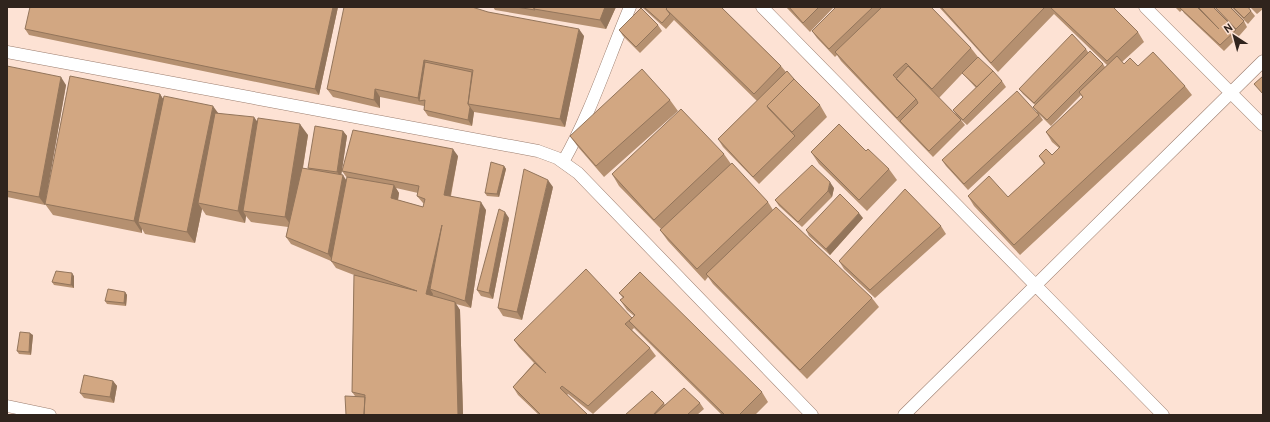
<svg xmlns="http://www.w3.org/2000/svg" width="1270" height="422" font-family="Overpass,sans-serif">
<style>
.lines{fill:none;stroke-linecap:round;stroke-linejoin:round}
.service-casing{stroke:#9b7d6e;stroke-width:13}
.service{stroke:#fff;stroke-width:12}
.wall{fill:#b59070;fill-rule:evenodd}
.shaded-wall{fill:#93755b}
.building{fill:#d2a782;stroke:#93755b}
</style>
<rect width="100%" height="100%" fill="#fde2d4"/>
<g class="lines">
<defs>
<path id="service" d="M 762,7 L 1163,415
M 1145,7 L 1263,125
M 7,52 L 538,151 L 557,158 L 578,173 L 812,415
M 563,162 C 591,113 608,59 630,7
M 7,406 L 50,415
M 904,415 L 1263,61"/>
</defs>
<use href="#service" class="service-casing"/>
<use href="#service" class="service"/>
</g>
<path class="wall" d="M 338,7 L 319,95 L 29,35 L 25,29 Z
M 493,7 L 616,7 L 606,29 L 495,10 Z
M 642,7 L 721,7 L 781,66 L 786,72 L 794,79 L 820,105 L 827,117 L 759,184 L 723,147 L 718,139 L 757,101 L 674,20 L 666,29 L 644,9 Z
M 786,7 L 834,7 L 810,32 Z
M 836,7 L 931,7 L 971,48 L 978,57 L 939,98 L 961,120 L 965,125 L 933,157 L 904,127 L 841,61 L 837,55 L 835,57 L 817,38 L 812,31 Z
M 939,7 L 1113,7 L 1138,32 L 1144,42 L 1122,62 L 1124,64 L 1138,66 L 1185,86 L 1192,95 L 1020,255 L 974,206 L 968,196 L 1008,197 L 1044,164 L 1039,156 L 1052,155 L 1059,148 L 1052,142 L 1046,132 L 1083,98 L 1081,95 L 1051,126 L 1039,114 L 1043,120 L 968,190 L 946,166 L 942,160 L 1037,112 L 1033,107 L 1035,105 L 1023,94 L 1019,89 L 1086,49 L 1088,52 L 1103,64 L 1105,67 L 1107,65 L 1054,14 L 998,72 Z
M 1175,7 L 1213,7 L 1229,22 L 1214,7 L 1230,7 L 1244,21 L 1247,27 L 1240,35 L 1237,31 L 1240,35 L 1224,51 L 1184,13 L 1182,10 L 1180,12 Z
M 1231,7 L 1248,7 L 1255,16 L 1248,24 Z
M 1250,7 L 1263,7 L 1263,9 L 1257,14 Z
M 488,12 L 584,36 L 565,127 L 474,112 L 472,126 L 428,116 L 424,110 L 424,106 L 380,97 L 380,108 L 333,97 L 327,89 Z
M 658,25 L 662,31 L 640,53 L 623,36 L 619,30 Z
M 7,66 L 66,85 L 46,197 L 160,94 L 163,99 L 218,113 L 257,121 L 308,135 L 303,168 L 309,169 L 308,168 L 343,131 L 347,136 L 341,175 L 347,181 L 347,178 L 342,171 L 458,156 L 451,196 L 486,210 L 471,308 L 456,304 L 460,310 L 463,415 L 346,415 L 355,396 L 352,392 L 354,275 L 336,268 L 331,261 L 291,244 L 286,237 L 288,227 L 251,222 L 246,216 L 245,223 L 206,215 L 202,209 L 195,243 L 145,234 L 142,229 L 142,233 L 53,215 L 45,204 L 45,205 L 7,197 ZM 396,188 L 418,193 L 417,196 L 423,203 L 424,204 L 423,207 L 398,200 L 399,193 Z
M 962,73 L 1002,81 L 1006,87 L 967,125 L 957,116 L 953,110 L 976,88 L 965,76 Z
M 670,100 L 678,111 L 604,177 L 578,147 L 570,136 Z
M 866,151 L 889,169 L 897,180 L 867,211 L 819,164 L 811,152 Z
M 724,154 L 731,164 L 768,202 L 773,210 L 872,298 L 879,307 L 807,379 L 713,284 L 708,277 L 705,281 L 668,241 L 660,230 L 661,229 L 619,186 L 612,174 Z
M 504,166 L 506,169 L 499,197 L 487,196 L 485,193 Z
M 553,187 L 522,320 L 503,316 L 498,308 Z
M 834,188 L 832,197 L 802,227 L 779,206 L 775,200 Z
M 509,218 L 493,299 L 481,296 L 477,290 Z
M 863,218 L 830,255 L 809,236 L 806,230 Z
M 941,226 L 946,234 L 875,298 L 844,269 L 839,261 Z
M 74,276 L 74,288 L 54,285 L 52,282 Z
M 125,292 L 127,295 L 126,306 L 107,304 L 105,301 Z
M 619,293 L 762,392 L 768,402 L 755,415 L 722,415 L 634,328 L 632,330 L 650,348 L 656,356 L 593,414 L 568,394 L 567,395 L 588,415 L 539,415 L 518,395 L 513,387 L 534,363 L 519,347 L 514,340 L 632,318 L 634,316 L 627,310 L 620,300 L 623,298 Z
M 33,335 L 31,355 L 19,354 L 17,351 Z
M 113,381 L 117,386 L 114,403 L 84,398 L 80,393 Z
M 664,403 L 665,405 L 700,403 L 704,409 L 697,415 L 625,415 Z"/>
<path class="shaded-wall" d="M 333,7 L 338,7 L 319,95 L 315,89 Z
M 605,7 L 616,7 L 606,29 L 600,20 Z
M 579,29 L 584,36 L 565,127 L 560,119 Z
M 424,60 L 429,68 L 419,101 L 418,98 Z
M 61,77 L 66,85 L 45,205 L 39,197 Z
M 375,89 L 380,97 L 380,108 L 374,100 Z
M 160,94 L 167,105 L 138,222 L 142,229 L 142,233 L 134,221 Z
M 213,106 L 221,117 L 198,203 L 202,209 L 195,243 L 187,232 Z
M 470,107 L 474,112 L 472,126 L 468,120 Z
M 254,117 L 262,128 L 243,211 L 246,216 L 245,223 L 238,211 Z
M 300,124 L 308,135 L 293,228 L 285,217 Z
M 343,131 L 347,136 L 341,177 L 337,172 Z
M 453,149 L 458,156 L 449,203 L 444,195 Z
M 504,166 L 506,169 L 499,197 L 497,194 Z
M 343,175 L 348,183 L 334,262 L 328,254 Z
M 548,180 L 553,187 L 522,320 L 517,312 Z
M 830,182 L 834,188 L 832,197 L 828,191 Z
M 394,185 L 399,193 L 397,206 L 391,198 Z
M 481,202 L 486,210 L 471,308 L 465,301 Z
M 505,212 L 509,218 L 493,299 L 489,293 Z
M 859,213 L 863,218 L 830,255 L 826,249 Z
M 442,225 L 430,289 L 433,294 L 431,302 L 426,294 Z
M 72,273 L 74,276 L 74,288 L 71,285 Z
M 125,292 L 127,295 L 126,306 L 124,303 Z
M 455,302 L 460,310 L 463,415 L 458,415 Z
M 30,333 L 33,335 L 31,355 L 29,352 Z
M 113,381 L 117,386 L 114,403 L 110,397 Z"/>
<path class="building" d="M 30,7 L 333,7 L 315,89 L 25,29 Z
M 344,7 L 472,7 L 488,12 L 579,29 L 560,119 L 468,104 L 473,70 L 424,60 L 418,98 L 375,89 L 374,100 L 327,89 Z
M 516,7 L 534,7 L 534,9 L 535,10 Z
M 534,7 L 605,7 L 600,20 L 534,9 Z
M 644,7 L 668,7 L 666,9 L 670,14 L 662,23 Z
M 668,7 L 721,7 L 781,66 L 754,94 L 666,9 Z
M 789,7 L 819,7 L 803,23 Z
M 836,7 L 873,7 L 829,49 L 812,31 Z
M 882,7 L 931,7 L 971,48 L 932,89 L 906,63 L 893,75 L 916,99 L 897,118 L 835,52 Z
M 941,7 L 1045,7 L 991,63 Z
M 1050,7 L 1113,7 L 1138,32 L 1107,61 Z
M 1181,7 L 1197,7 L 1219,29 L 1198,7 L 1213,7 L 1236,30 L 1220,45 L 1180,8 Z
M 1215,7 L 1230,7 L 1244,21 L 1236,29 Z
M 1233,7 L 1248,7 L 1251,11 L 1244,18 Z
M 641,8 L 658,25 L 636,47 L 619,30 Z
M 1072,34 L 1086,49 L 1034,103 L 1019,89 Z
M 1090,51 L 1103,64 L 1047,120 L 1033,107 Z
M 1153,52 L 1185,86 L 1014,245 L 968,196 L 989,176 L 1008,197 L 1045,163 L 1039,156 L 1046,149 L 1052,155 L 1060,147 L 1046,132 L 1083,97 L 1079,92 L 1117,56 L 1124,64 L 1130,58 L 1138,66 Z
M 978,57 L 993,71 L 977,87 L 962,73 Z
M 425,62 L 472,72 L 468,104 L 470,107 L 468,120 L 424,110 L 425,100 L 419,101 Z
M 7,66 L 61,77 L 39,197 L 7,191 Z
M 908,66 L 961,120 L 929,151 L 900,121 L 918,103 L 916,99 L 896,79 Z
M 642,69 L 670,100 L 596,166 L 570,136 Z
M 787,71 L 794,79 L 767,106 L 769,109 L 795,136 L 753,177 L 718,139 Z
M 993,71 L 1002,81 L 963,120 L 953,110 Z
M 70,76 L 160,94 L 134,221 L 45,204 Z
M 1263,76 L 1263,94 L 1254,84 Z
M 794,79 L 820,105 L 792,132 L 767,106 Z
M 1017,91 L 1039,115 L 964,184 L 942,160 Z
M 164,96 L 213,106 L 187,232 L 138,222 Z
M 681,109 L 724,154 L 654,220 L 612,174 Z
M 215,113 L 254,117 L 238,211 L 198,203 Z
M 258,118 L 300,124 L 285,217 L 243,211 Z
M 839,124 L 866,151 L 868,149 L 889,169 L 859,200 L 811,152 Z
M 315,126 L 343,131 L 337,172 L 308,168 Z
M 353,130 L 453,149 L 444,195 L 481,202 L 465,301 L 430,289 L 442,225 L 426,294 L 455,302 L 458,415 L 364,415 L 365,395 L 352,392 L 354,275 L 417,291 L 331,261 L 347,177 L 394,185 L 391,198 L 423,207 L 425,199 L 417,196 L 419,186 L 342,171 Z
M 491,162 L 504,166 L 497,194 L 485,193 Z
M 732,163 L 768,202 L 697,269 L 660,230 Z
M 812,165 L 830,182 L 828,191 L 798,222 L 775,200 Z
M 302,168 L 343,175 L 328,254 L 286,237 Z
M 524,169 L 548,180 L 517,312 L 498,308 Z
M 905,189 L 941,226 L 870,290 L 839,261 Z
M 840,194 L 859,213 L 826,249 L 806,230 Z
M 776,207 L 872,298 L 800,370 L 706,274 Z
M 499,209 L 505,212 L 489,293 L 477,290 Z
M 586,269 L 632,318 L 625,324 L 650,348 L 588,406 L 562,386 L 560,388 L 587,414 L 587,415 L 541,415 L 513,387 L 535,363 L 546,373 L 514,340 Z
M 56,271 L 72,273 L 71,285 L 52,282 Z
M 640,272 L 762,392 L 739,415 L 725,415 L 629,321 L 635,315 L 620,300 L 624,297 L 619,293 Z
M 108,289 L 125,292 L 124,303 L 105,301 Z
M 20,332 L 30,333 L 29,352 L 17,351 Z
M 84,375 L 113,381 L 110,397 L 80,393 Z
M 684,388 L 700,403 L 687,415 L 654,415 Z
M 652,391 L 664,403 L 653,415 L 625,415 Z
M 345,396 L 365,397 L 364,415 L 346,415 Z"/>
<rect width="1270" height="422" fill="none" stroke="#30241d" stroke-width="16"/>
<g transform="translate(1234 36) rotate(324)" stroke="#fde2d4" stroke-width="3" paint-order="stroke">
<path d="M0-3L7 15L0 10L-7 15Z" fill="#30241d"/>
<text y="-6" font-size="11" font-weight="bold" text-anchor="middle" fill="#30241d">N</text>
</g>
</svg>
